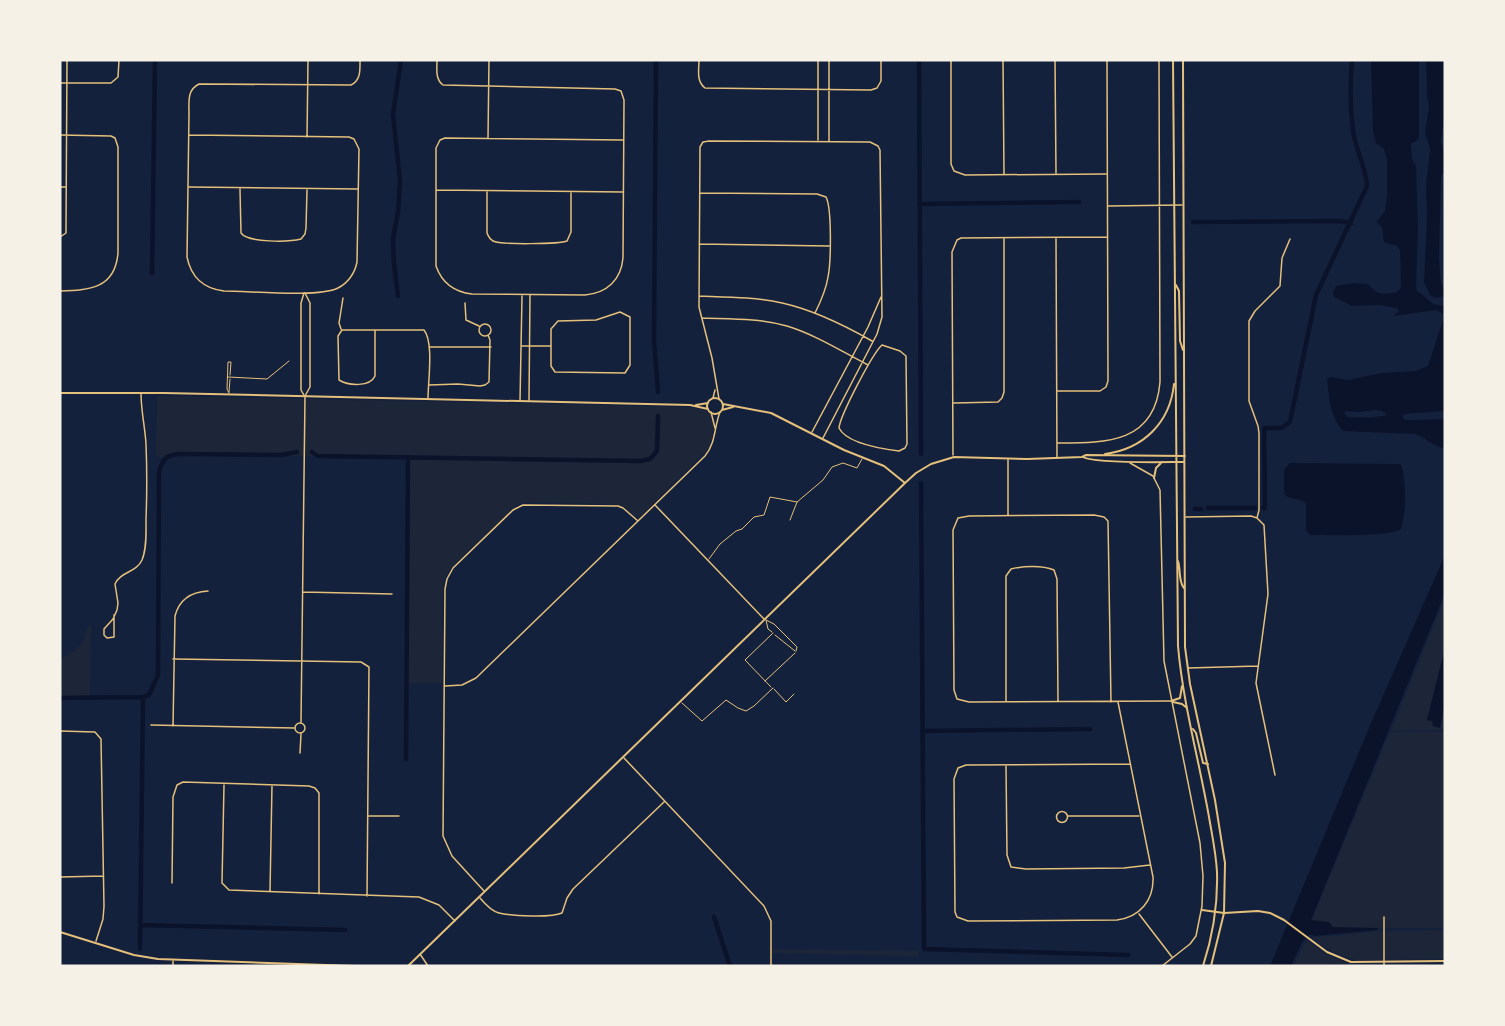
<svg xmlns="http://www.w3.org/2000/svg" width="1505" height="1026" font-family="'Source Sans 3',sans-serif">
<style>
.green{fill:#1d2539}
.water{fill:#0b132b;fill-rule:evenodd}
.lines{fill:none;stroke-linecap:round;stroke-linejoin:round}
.canal{stroke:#0b132b;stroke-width:4.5}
.service{stroke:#e5c07b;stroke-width:1}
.minor{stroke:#e5c07b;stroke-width:1.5}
.tertiary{stroke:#e5c07b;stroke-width:2}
.secondary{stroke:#e5c07b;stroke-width:2}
</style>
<rect width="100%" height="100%" fill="#14213d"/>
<path class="green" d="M 157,396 L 688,407 L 701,409 L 713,415 C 713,428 714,439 707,451 L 638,519 L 624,507 L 612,504 L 528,502 L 517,505 L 452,567 L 445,578 L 443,589 L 442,683 L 407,683 L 410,458 L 305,456 L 156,457 Z
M 1445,598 L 1445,648 L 1427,720 L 1432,721 L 1440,727 L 1445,702 L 1445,730 L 1391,731 Z
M 91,623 L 90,699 L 60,699 L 60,659 C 69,655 78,650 83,641 C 87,634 85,629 91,623 Z
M 1390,732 L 1445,732 L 1445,928 L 1308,929 Z
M 1445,930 L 1445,959 L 1356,960 L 1334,953 L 1310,937 L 1338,936 L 1378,931 Z
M 1307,940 L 1326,954 L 1349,964 L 1294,965 Z
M 771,949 L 918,951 L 918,956 L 771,953 Z"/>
<path class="water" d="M 1371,60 L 1419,60 L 1419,139 L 1411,144 L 1412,159 L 1416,166 L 1418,230 L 1416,287 L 1417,291 C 1428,296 1430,308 1445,305 L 1445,411 L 1404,414 L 1403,417 L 1404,420 L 1406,420 L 1445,419 L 1445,448 C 1434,448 1426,437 1415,434 L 1343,431 C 1330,418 1329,396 1327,379 L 1331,377 L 1348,380 L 1382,373 L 1416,371 L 1428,366 L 1444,317 L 1442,313 L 1436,310 L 1393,316 L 1399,311 L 1397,308 L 1380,305 L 1352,306 L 1334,297 L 1333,292 L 1336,286 L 1354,283 L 1368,284 C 1376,295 1385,295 1397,292 L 1401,288 L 1400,251 L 1397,246 L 1384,242 L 1382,227 L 1376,222 L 1385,211 L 1387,196 L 1387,159 L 1384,149 L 1376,143 L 1373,131 ZM 1374,410 L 1382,411 L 1387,415 C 1374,418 1361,418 1347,417 L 1344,413 L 1346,411 L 1360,412 Z
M 1426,60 L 1445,60 L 1445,107 L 1441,142 L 1445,157 L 1445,172 L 1442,174 L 1441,178 L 1439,259 L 1441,284 L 1445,290 L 1445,296 L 1435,298 L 1430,295 L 1424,282 L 1427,215 L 1426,185 L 1430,149 L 1425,132 L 1429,106 L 1427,96 Z
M 1290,463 L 1400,464 L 1402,466 C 1406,485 1407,510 1401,529 C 1391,537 1327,535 1310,535 L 1306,530 L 1306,503 C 1300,498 1290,500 1284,494 L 1284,469 Z
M 1445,555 L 1445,593 L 1311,920 L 1329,922 L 1333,927 L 1378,928 L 1377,930 L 1314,936 L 1309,934 L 1302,943 L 1291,966 L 1270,966 L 1368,730 Z
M 1445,648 L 1445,702 L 1440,728 L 1433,726 L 1432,721 L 1427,720 Z"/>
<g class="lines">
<path class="canal" d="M 656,60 L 654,340 L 658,392
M 919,60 L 921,454
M 919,204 L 1079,202
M 1193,222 L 1340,221 L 1351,223
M 152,273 L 155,60
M 398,296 L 394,264 L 393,239 L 398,212 L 400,181 L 393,114 L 401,60
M 312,452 L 318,456 L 641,461 L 650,459 L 657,451 L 658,416
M 921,483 L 924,949 L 1128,955
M 1208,508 L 1255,508
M 1263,508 L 1265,508 L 1264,428 L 1281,428 L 1290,422 L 1316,295 L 1367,186 C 1366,167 1356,151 1353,131 C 1350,108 1350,83 1352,60
M 1195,509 L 1201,509
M 60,698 L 143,697 L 149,695 L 158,675 L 159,471 C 163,460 165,456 177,454 L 281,455 L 297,452
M 922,731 L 1090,729
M 406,759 L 408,457
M 714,917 L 730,966
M 141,925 L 345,930
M 140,949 L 143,697"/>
<path class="service" d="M 228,377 L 267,379 L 289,361
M 229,392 L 230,379
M 229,393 L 227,389 L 228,362 L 231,362 L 230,375
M 790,520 L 797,502 L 823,480 L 832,467 L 843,463 L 857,468 L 862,459
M 709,559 L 720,544 L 736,531 L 742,529 L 754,517 L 764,515 L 770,497 L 797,502
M 766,620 L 774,624 L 797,647 L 796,651
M 766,620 L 768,629 L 772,632
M 775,635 L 795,651
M 765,681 L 795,653
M 771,687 L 745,660 L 773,633
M 774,689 L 786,702 L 794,694
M 682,703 L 702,721 L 726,700 L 738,708 L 746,711 L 754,706 L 773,688"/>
<path class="minor" d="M 437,60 C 437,69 435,79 443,85 L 615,89 L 621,91 L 624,100 L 623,258 C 621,280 607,293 585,295 L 472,294 C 454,292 442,283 436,266 L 436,148 L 440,140 L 445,138 L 623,140
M 699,60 C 699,70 696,81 705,88 L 871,90 L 877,88 L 881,81 L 881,60
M 829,60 L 829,141
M 951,60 L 951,164 L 954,171 L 965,175 L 1106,174
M 1003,60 L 1004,174
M 1055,60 L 1056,173
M 60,83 L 111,83 L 118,77 L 119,60
M 60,135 L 111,136 L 115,138 L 118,147 L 118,253 C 115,289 89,290 60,291
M 189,135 L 349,137 L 354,139 L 359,149 L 357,262 C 355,273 348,283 338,288 C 317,298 251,291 224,291 C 204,289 191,277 187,257 L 189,114 C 189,101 187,90 199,84 L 351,85 C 361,80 360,70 360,60
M 307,137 L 308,60
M 488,138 L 489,60
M 818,140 L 818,60
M 60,187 L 66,187
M 189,187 L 358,189
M 240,189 L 241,233 C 248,243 289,242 301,239 L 305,234 L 306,228 L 307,190
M 436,190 L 623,192
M 487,192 L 487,233 C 489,237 489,239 493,241 C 500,245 560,244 567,241 L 571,232 L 571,193
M 700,193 L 817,194 L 826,197 C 832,208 831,263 828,277 C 826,290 821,301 815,313
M 1108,206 L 1182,205
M 60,237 L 66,233 L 66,228 L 67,60
M 1056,238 L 1057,458
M 699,244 L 829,246
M 305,293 L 310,303 L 310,387 L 305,396
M 699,296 C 727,297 755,297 782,303 C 814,310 844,325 872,341
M 465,303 L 466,320 L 479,326
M 702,318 C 731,319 759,318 787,326 C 816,335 841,351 868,365
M479 330a6 6 0 1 1 12 0a6 6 0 1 1-12 0Z
M 341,329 L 339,323 L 343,298
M 375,331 L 375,376 C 370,387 349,386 339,380 L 338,336 L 342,330 L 424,330 C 434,342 428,382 428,398
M 882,345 L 900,351 L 906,356 L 907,444 L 905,448 L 899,451 C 883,449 847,444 839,428 C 840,416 872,354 882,345 Z
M 521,346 L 551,346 L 551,329 L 558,321 L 596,320 L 620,312 L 630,317 L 630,365 L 625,373 L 555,372 L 551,366 L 551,346
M 430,347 L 491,347
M 429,385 L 458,384 L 480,386 L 485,385 L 489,382 L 490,340 L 488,335
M 1057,391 L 1100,391 L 1106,387 L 1108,381 L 1107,60
M 713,398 L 715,390
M 719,399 L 712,358 L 699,307 L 700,147 L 703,142 L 709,141 L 870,142 L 878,146 L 880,150 L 882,317 L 877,334 L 823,438
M 529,400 L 530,295
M 520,401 L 522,296
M 954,403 L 998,402 L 1002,398 L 1004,392 L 1004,238
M 711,412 L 715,428
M 812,432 L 868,327 L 881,297
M 1057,443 C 1105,443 1155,444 1160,382 L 1159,60
M 953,455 L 952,252 L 957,240 L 961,238 L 1107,237
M 1130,463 L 1153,476 L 1160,490 L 1164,661 L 1200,843 L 1203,876 L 1202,906 L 1196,936 L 1190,944 L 1162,966
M 655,505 L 764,619
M 1008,515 L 1008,459
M 1186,517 L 1251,516 L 1257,518 L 1264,525 L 1268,594 L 1256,683 L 1275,775
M 1257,518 L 1259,510 L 1259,433 L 1258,426 L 1249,401 L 1249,321 L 1255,311 L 1280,286 L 1282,258 L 1290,239
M 303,592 L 392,594
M 114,615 L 114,637 L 107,638 L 104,635 L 104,629 L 113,619 L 117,610 L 118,603 L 115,584 C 121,571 136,573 142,560 C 147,548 146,532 146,519 C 147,494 147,469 146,444 C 145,427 141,411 141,393
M 173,659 L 361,662 L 369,667 L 367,896
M 1188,668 L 1258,666
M 445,686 L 462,685 L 476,678 L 705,456 C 716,443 714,427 720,412
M 1006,701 L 1006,576 L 1011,569 C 1023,566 1042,565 1054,570 L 1057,579 L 1058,701
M 1111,702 L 1108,521 L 1104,517 L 1094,515 L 969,516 L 958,518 L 953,530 L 954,690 L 957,699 L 969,702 L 1170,701
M 1118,702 L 1153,877 C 1154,900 1140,917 1117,920 L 968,921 L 957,917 L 955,912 L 954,779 L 958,768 L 966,765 L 1130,764
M 301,722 L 305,397 L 301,390 L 301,303 L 304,293
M295 728a5 5 0 1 1 10 0a5 5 0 1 1-10 0Z
M 151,725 L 295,728
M 173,726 L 175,616 C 179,600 191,592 208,591
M 60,731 L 95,732 L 101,739 L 104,906 L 103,919 L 96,941
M 300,753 L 301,734
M 624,758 L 764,906 L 771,921 L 771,966
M 1006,766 L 1007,855 L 1011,867 L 1026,869 L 1124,868 L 1150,865
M 224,785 L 222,883 L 229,890 L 419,897 L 439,905 L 455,921
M1056.5 817a5.5 5.5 0 1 1 11 0a5.5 5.5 0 1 1-11 0Z
M 369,816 L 399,816
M 1068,816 L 1139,816
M 60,877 L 103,876
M 172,883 L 173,797 L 177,785 L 183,782 L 309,786 L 315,788 L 319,793 L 319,894
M 270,891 L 272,785
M 484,891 L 452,856 L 443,836 L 445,589 L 447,579 L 453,568 L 513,510 L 523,505 L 618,506 L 623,508 L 638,521
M 480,898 C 485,904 491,911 499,913 C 511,916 551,918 562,913 L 567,898 L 573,889 L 664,802
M 1139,914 L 1172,957
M 1384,917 L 1384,966
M 420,954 L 428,966
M 173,966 L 173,961"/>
<path class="tertiary" d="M 60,393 L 164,393 L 690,405 L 708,409
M707 406a8 8 0 1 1 16 0a8 8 0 1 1-16 0Z
M 723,404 L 771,413 L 844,450 L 884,466 L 905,483
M 696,405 L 708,403
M 722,410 L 733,407
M 1202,910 L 1224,913 L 1258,911 L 1270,913 L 1284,920 L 1327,952 L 1351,962 L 1445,961
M 60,932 L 134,955 L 158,959 L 355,966"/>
<path class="secondary" d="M 1173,60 L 1178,646 C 1183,704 1199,760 1209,817 C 1212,835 1216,853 1217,872 C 1218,904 1213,935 1203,966
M 1183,60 L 1185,647 L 1190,684 L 1215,800 L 1225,863 L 1224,913 L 1211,966
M 1176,285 L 1179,291 L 1180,341 L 1183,350
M 1105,454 C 1143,449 1170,423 1174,384
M 1083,457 C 1095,464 1166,462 1184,462
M 1154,478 L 1156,468 L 1162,462
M 1178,561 C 1181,570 1178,581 1184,588
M 1171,701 L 1180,698 L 1182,686
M 1173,702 L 1182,704 L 1187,708
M 1193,729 L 1196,733 L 1203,763 L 1208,764
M 408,966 L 905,483 L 916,473 L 931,464 L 954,457 L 1027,459 L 1082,457 L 1086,455 L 1185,456"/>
</g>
<rect width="1505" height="1026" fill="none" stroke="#f6f1e7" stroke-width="123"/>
</svg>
